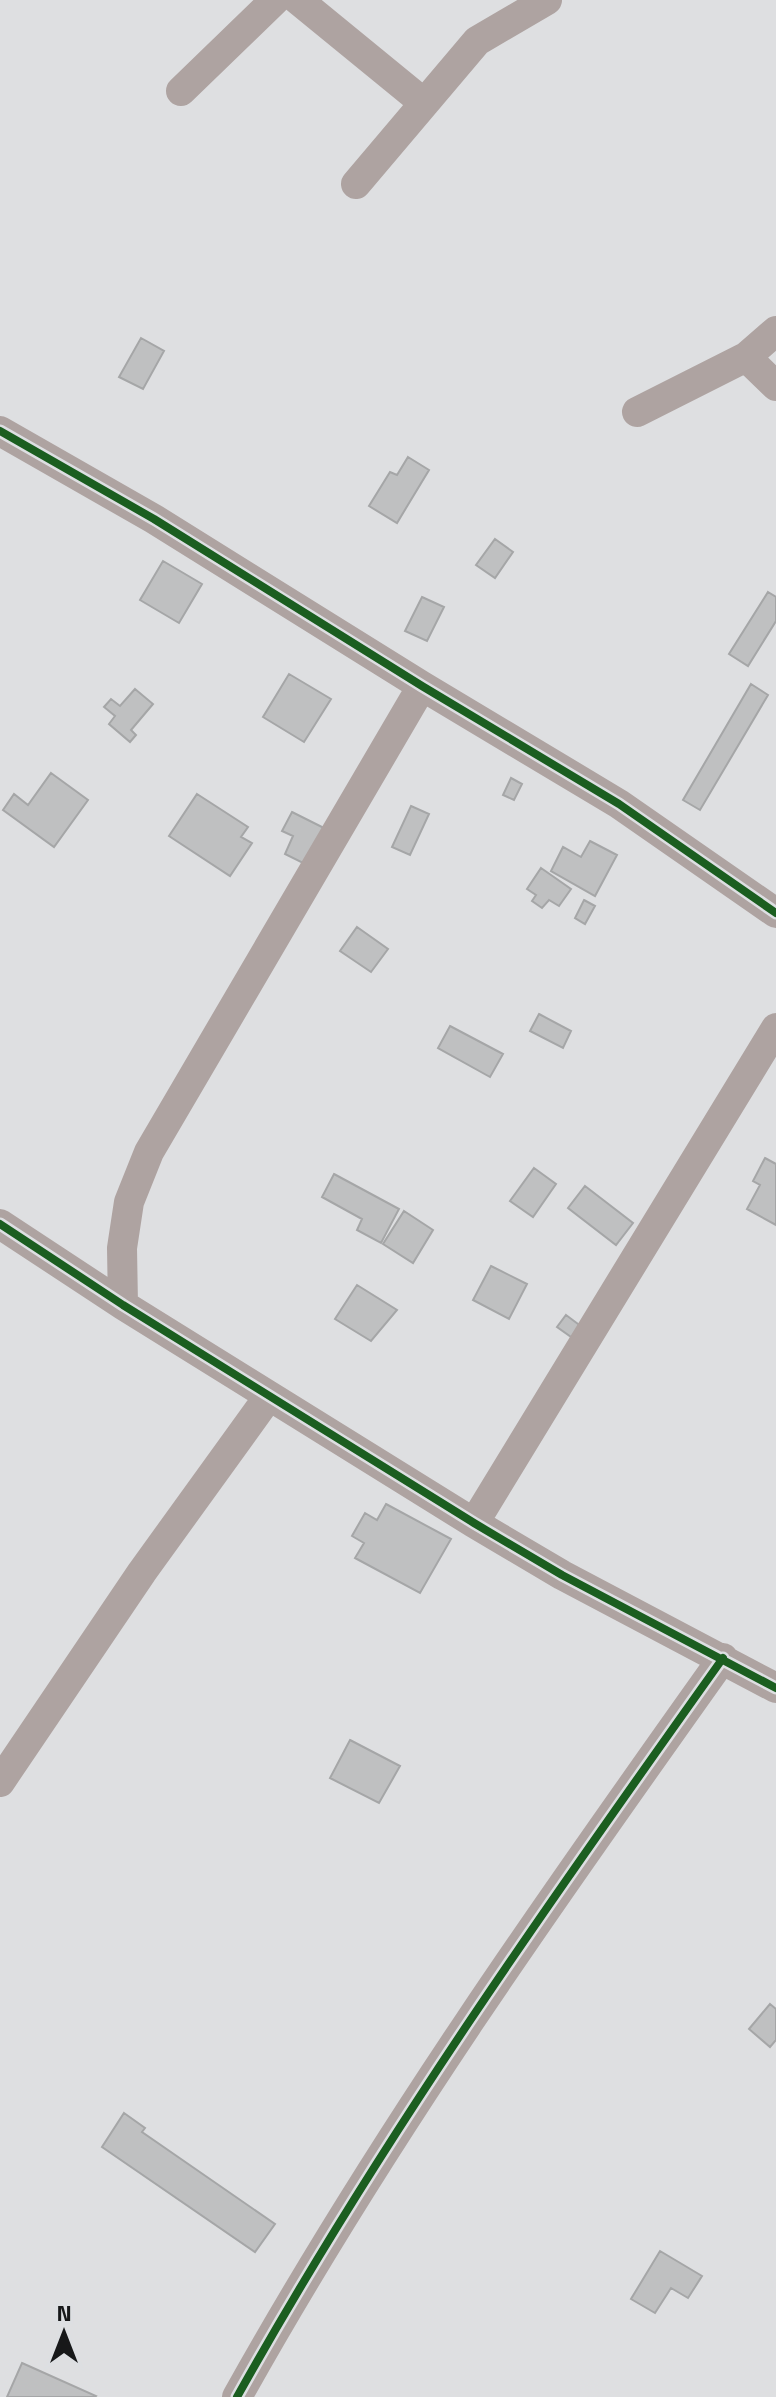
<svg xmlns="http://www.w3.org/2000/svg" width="776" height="2397" font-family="'Titillium Web',sans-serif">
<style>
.building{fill:#bfc0c1;stroke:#a5a6a7;stroke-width:2}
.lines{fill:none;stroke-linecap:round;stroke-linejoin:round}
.street{stroke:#aea3a1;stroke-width:30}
.cycleway-casing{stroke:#dddfe2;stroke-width:13}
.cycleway{stroke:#1b5e20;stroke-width:8}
</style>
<rect width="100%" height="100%" fill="#dedfe1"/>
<path class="building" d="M 141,338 L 164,351 L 143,389 L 119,377 Z
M 408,457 L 429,470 L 397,523 L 369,506 L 390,472 L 397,475 Z
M 495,539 L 513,552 L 495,578 L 476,565 Z
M 163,561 L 202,584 L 179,623 L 140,600 Z
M 768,592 L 776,597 L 776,621 L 748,666 L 729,654 Z
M 422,597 L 444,607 L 427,641 L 405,631 Z
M 289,674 L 331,699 L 304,742 L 263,717 Z
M 751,684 L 768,695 L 700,810 L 683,800 Z
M 135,689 L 153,704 L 131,730 L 136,735 L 130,742 L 109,724 L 115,716 L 104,707 L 111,699 L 120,706 Z
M 51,773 L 88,800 L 54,847 L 3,810 L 14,794 L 28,805 Z
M 511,778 L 522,784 L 514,800 L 503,795 Z
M 197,794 L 248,827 L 241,837 L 252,843 L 230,876 L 169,836 Z
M 411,806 L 429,814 L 410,855 L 392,847 Z
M 292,812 L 326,829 L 309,866 L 285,854 L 293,836 L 282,831 Z
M 590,841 L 617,855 L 595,896 L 551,871 L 563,847 L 581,857 Z
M 541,868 L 571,889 L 559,906 L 549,900 L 542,908 L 532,901 L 536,895 L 527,889 Z
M 584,900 L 595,906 L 585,924 L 575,918 Z
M 357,927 L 388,949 L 371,972 L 340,951 Z
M 539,1014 L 571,1031 L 563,1048 L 530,1031 Z
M 450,1026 L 503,1054 L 490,1077 L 438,1048 Z
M 765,1158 L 776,1164 L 776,1225 L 747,1209 L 760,1185 L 753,1181 Z
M 534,1168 L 556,1184 L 533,1217 L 510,1201 Z
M 334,1174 L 399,1209 L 381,1243 L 357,1230 L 362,1219 L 322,1197 Z
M 585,1186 L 633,1223 L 616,1245 L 568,1208 Z
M 404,1211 L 433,1230 L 413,1263 L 383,1244 Z
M 491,1266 L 527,1284 L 509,1319 L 473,1300 Z
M 357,1285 L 397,1310 L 371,1341 L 335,1319 Z
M 566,1315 L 582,1327 L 574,1339 L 557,1327 Z
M 386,1504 L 451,1539 L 420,1593 L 355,1558 L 364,1543 L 352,1536 L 365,1513 L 377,1520 Z
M 350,1740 L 400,1766 L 379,1803 L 330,1778 Z
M 770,2004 L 776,2009 L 776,2040 L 770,2047 L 749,2029 Z
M 124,2113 L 145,2128 L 142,2132 L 275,2224 L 255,2252 L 102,2147 Z
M 660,2251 L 702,2276 L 688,2298 L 671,2288 L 655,2313 L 631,2299 Z
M 22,2363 L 96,2396 L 95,2397 L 7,2397 Z"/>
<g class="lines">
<path class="street" d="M 298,0 L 424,103
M 181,91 L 275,0
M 356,184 L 477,41 L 547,0
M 746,357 L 776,386
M 637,412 L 746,357 L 776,331
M 0,431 L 154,519 L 422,686 L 619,804 L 776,913
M 0,1224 L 123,1305 L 474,1523 L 562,1575 L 776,1688
M 123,1305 L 122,1248 L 129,1202 L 149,1152 L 422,686
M 474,1523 L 776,1028
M 0,1782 L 142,1572 L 269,1396
M 237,2397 C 381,2139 552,1898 723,1658"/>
<defs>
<path id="cycleway" d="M 0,431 L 154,519 L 422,686 L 619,804 L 776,913
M 0,1224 L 123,1305 L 474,1523 L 562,1575 L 776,1688
M 237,2397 C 381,2139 552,1898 723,1658"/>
</defs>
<use href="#cycleway" class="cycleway-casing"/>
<use href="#cycleway" class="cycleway"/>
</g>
<g transform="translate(64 2333)" stroke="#dddfe2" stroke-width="6" paint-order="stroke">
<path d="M0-6L14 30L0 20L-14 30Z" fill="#171819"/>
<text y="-12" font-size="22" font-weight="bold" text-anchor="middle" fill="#171819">N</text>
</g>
</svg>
